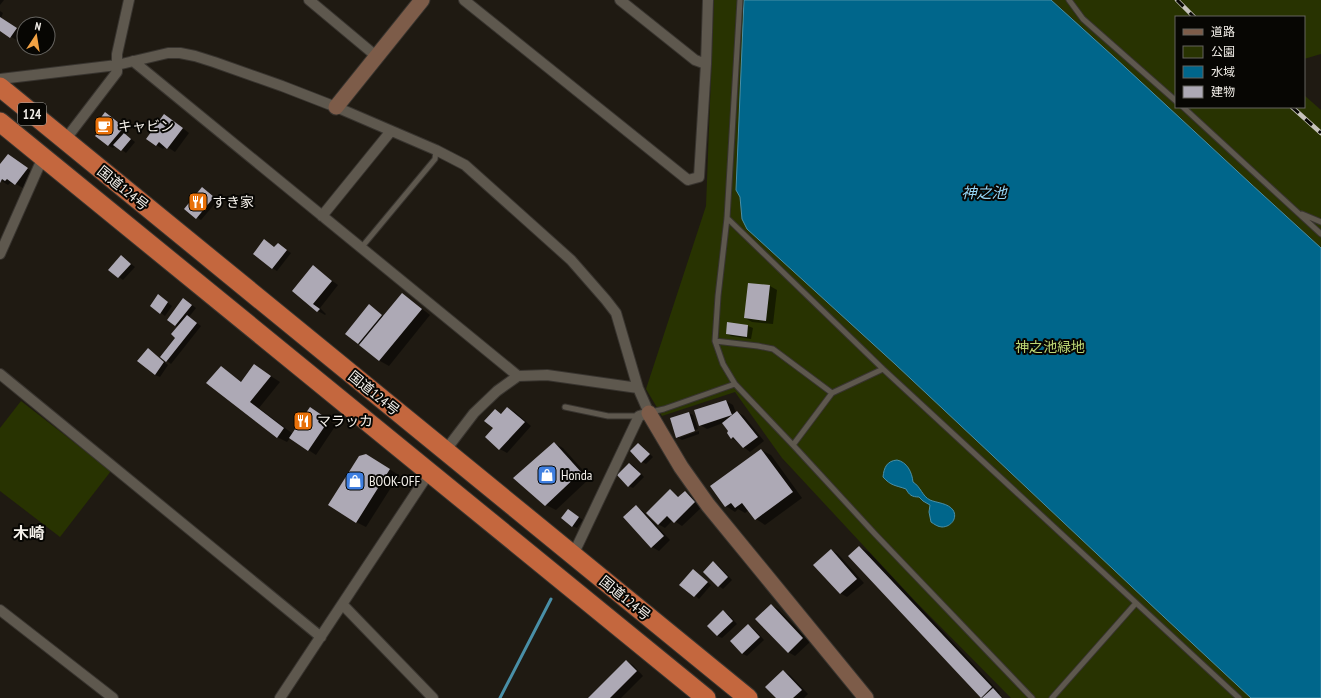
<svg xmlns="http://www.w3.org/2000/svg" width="1321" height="698" font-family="'PT Sans Narrow','Noto Sans JP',sans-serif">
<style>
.green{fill:#283301}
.water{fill:#00668b;stroke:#498fa7}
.shadow{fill:#0007}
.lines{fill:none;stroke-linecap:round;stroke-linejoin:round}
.stream{stroke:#498fa7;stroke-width:3}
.building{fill:#ada9b5}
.lane-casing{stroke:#38342f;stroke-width:7}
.street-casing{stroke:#38342f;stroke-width:12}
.secondary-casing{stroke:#38342f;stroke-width:17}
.highway-casing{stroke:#38342f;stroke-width:21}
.lane{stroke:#5e584e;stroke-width:5}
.street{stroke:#5e584e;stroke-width:10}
.secondary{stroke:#7d5c49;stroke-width:15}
.highway{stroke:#c4673e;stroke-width:19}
.rail-casing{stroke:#c6c2bb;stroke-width:4.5}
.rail{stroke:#070603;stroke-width:3;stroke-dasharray:9;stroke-linecap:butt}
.labels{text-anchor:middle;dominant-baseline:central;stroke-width:4;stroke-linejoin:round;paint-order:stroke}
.shield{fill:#070603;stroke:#aca9a4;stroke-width:1}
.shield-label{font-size:13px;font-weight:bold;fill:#f3efe9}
.poi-label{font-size:14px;fill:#f3efe9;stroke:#070603;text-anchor:start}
.street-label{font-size:14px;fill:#f3efe9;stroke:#070603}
.park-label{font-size:14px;fill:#bdd876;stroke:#070603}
.water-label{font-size:15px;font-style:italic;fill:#96d4f4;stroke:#070603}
.quarter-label{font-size:16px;font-weight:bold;fill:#f3efe9;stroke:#070603}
</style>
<rect width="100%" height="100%" fill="#1f1a12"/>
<path class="green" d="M 714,0 L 1321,0 L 1321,54 L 1304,59 L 1304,17 L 1176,17 L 1176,107 L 1304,107 L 1304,95 L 1321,110 L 1321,698 L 1011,698 L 914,600 L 782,458 L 735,392 L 662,416 L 646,389 L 706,206 Z
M 21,401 L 111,471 L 60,537 L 0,491 L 0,428 Z"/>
<path class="water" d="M 744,0 L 1051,0 C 1142,81 1230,166 1321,248 L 1321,698 L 1251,698 C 1132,588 1014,475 895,364 C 846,319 796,274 747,229 L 742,219 L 740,197 L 736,190 Z
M 897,460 C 907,462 912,472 913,482 C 921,487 922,496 930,500 C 937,503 948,503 953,510 C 958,518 951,527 942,527 C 938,527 934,524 931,522 L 929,512 L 930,505 L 923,501 L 919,497 C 912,497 909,495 906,489 C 895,485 891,486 883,477 C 884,467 887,461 897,460 Z"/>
<path class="shadow" d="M 0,0 L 4,0 L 0,5 Z
M 0,11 L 3,13 L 1,18 L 23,32 L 18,41 L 0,30 Z
M 110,116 L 128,130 L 125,134 L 135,142 L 126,153 L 116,145 L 113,148 L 109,146 L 97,136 Z
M 171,119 L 189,133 L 175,152 L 166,146 L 163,149 L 156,145 Z
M 8,155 L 34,173 L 23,188 L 14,183 L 13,184 L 10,183 L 8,185 L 0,180 L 0,166 Z
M 202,188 L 218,200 L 201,220 L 186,209 Z
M 282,247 L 291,253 L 277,271 L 272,268 L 275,248 Z
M 121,256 L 135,267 L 123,280 L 109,270 Z
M 313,267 L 338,285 L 320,308 L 326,314 L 325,315 L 318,311 L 293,291 Z
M 749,284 L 770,286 L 777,290 L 773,324 L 752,322 L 745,318 Z
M 402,294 L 411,300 L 430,315 L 389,366 L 380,361 L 358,343 L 369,306 L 384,316 Z
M 158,295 L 172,306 L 165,316 L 151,306 Z
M 184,299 L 196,308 L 189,317 L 201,326 L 171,364 L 167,361 L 177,337 L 178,327 L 168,320 Z
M 728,323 L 748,326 L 753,328 L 751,339 L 731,336 L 727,334 Z
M 148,349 L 168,365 L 160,377 L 155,375 Z
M 254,365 L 280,382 L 259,408 L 293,434 L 317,413 L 336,425 L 316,455 L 290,438 L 287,442 L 277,437 L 221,368 L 242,382 Z
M 726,401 L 733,405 L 736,413 L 737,412 L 744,416 L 764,441 L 750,452 L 732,438 L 730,432 L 723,423 L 707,429 L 700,425 Z
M 508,408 L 515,412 L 531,426 L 507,453 L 500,449 L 487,437 L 494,428 L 495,410 L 502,414 Z
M 689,413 L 693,415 L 698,429 L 679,436 L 679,438 L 699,431 L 699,434 L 682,440 L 677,437 Z
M 554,443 L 563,448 L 590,478 L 556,510 L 546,505 Z
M 639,444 L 643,447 L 653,457 L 646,464 L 642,462 Z
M 761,450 L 771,455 L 802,498 L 765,525 L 756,519 L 749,510 L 745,513 L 738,509 L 735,512 L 726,506 Z
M 376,461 L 399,475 L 366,527 L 356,522 Z
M 630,464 L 634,466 L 644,477 L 633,488 L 629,486 Z
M 671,491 L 680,497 L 685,492 L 692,496 L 702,507 L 682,526 L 673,520 L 665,528 L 658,524 Z
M 636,507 L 643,511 L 670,540 L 659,551 L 652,547 Z
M 573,513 L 583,520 L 577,528 L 572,526 Z
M 859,547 L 869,552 L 1000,693 L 999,694 L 1003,698 L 983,698 L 981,697 Z
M 831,550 L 838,554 L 864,583 L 847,597 L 840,593 Z
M 713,563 L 718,565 L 732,580 L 723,589 L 719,586 L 704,572 Z
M 697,573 L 711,585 L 699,599 L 681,584 Z
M 771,605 L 778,609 L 810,642 L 795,656 L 788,652 Z
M 724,612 L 728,614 L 737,624 L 722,638 L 717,636 Z
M 748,625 L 753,628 L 764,640 L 747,656 L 743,654 L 731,642 Z
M 626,661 L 633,665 L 643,676 L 621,698 L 589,698 Z
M 783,671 L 790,675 L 808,694 L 804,698 L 777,698 Z"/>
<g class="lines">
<path class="stream" d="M 500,698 L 551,599"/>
</g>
<path class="building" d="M 0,17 L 17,28 L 10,38 L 0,31 Z
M 105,112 L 124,127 L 108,146 L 95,136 L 101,129 L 96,124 Z
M 164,114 L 183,128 L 167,149 L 159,142 L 156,146 L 146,139 Z
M 124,133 L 131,139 L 121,151 L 113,145 Z
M 8,154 L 28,168 L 15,185 L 7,179 L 5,181 L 2,179 L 0,183 L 0,164 Z
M 202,187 L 214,197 L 196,219 L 184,209 Z
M 264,239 L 274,247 L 278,243 L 287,250 L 272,269 L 253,254 Z
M 121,255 L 131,264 L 118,278 L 108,270 Z
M 313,265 L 332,281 L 313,304 L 320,309 L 317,312 L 292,291 Z
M 748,283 L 770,285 L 766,321 L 744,318 Z
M 402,293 L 422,309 L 379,361 L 359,345 Z
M 158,294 L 168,302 L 160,314 L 150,306 Z
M 183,298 L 192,305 L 175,326 L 167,320 Z
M 369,304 L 382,315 L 358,344 L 345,334 Z
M 187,315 L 197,323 L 166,362 L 160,357 L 175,338 L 171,334 Z
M 727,322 L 748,325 L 747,337 L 726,334 Z
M 148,348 L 164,362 L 155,375 L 137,361 Z
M 254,364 L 271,376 L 250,402 L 284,428 L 277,438 L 206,383 L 221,366 L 241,382 Z
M 726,400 L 732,415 L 699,426 L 694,410 Z
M 310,407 L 329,420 L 308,451 L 289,438 Z
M 507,407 L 525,422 L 499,450 L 485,437 L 493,428 L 484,421 L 495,409 L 501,414 Z
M 737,411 L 758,437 L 743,448 L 733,437 L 731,439 L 727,433 L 728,431 L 722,423 Z
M 689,412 L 695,431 L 676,438 L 670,418 Z
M 554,442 L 581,472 L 545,506 L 513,478 Z
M 638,443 L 650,454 L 641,463 L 630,451 Z
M 761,449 L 793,492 L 755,520 L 742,503 L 735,508 L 731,503 L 725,507 L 710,486 Z
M 366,454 L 390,469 L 356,523 L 328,505 L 359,456 Z
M 629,463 L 641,474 L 628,487 L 617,475 Z
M 670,489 L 678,497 L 685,491 L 695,502 L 674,523 L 667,516 L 658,525 L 646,513 Z
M 636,505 L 664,536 L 651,548 L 623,517 Z
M 568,509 L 579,517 L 572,527 L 561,518 Z
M 859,546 L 992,687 L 981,698 L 848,556 Z
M 831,549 L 857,579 L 840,594 L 813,565 Z
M 713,561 L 728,577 L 718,587 L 703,572 Z
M 693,569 L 708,582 L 694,597 L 679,585 Z
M 771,604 L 803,638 L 788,653 L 755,619 Z
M 723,610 L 733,621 L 717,636 L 707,626 Z
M 748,624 L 760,637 L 742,654 L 730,641 Z
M 626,660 L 637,671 L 610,698 L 588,698 Z
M 783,670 L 802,690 L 793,698 L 776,698 L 765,687 Z
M 993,688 L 1002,698 L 982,698 Z"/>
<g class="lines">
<defs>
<path id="lane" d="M 740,0 L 727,218 L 718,296 L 715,341 L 723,364 L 735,384 L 793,445 L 875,534 L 1032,698
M 1069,0 L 1083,19 L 1176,101
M 1183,107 L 1321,234
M 1302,214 L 1321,222
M 727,218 L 883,369 L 1239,698
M 361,248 L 435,159 L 436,150
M 715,341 L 758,346 L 773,349 L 832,393
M 565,407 L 608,416 L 639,416
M 651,412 L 664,409 L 735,384
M 793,445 L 832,393 L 883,369
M 1052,698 L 1136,603"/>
<path id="street" d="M 309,0 L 376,56
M 464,0 L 688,180 L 699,177 L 706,64 L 708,0
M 620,0 L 695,60 L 706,64
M 133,61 L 518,376
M 0,79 L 117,65 L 168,53 L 180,53 L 195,56 L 214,62 L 282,86 L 336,107 L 436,150 L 465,165 L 571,260 L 606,300 L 616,313 L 638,388 L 649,413 L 639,416 L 573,555
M 65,140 L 117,72 L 117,54 L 129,0
M 322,216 L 391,131
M 0,254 L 43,157
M 0,374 L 321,637
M 445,451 L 474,413 L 497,391 L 518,376 L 547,375 L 638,388
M 343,605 L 433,698
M 0,610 L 113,698
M 280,698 L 429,473"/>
<path id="secondary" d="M 336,107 L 422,0
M 649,413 L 681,467 L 708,505 L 866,698"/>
<path id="highway" d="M 0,87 L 748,698
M 0,122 L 706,698"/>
</defs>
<use href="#lane" class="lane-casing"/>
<use href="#street" class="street-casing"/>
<use href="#secondary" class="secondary-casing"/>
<use href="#highway" class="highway-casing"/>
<use href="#lane" class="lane"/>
<use href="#street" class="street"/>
<use href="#secondary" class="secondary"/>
<use href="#highway" class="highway"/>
<defs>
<path id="rail" d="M 1177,0 L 1194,17
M 1292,107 L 1321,133"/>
</defs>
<use href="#rail" class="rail-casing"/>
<use href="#rail" class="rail"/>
</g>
<defs>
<symbol id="cafe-square" viewBox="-11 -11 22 22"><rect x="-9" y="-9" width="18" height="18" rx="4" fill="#e8710a" stroke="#070603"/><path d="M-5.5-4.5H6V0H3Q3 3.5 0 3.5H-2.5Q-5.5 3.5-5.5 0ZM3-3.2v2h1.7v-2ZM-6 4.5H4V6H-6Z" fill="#fff"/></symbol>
<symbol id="restaurant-square" viewBox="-11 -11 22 22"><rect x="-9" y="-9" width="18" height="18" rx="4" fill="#e8710a" stroke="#070603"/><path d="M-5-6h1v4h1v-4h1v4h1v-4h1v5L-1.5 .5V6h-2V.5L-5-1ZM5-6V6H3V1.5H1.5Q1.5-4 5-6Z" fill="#fff"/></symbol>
<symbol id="shop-square" viewBox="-11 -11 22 22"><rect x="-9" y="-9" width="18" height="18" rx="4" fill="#3f7fe0" stroke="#070603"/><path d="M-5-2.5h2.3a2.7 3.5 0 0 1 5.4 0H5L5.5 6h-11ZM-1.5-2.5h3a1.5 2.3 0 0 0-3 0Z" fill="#fff"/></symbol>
</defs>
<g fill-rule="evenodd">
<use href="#cafe-square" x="93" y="115" width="22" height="22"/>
<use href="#restaurant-square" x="187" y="191" width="22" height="22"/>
<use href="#restaurant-square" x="292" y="410" width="22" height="22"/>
<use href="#shop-square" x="536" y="464" width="22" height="22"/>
<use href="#shop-square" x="344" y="470" width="22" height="22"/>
</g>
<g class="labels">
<rect class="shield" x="18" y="103" width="28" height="22" rx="3"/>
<g class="shield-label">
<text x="32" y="114">124</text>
</g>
<g class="poi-label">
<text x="118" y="126">キャビン</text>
<text x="212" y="202">すき家</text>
<text x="317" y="421">マラッカ</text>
<text x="561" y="475">Honda</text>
<text x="369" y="481">BOOK-OFF</text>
</g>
<g class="street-label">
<text transform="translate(123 188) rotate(39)">国道124号</text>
<text transform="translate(374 393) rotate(39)">国道124号</text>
<text transform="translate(625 598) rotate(39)">国道124号</text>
</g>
<g class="park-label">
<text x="1050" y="347">神之池緑地</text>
</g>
<g class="water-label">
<text x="984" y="192">神之池</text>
</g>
<g class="quarter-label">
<text x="29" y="533">木崎</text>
</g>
</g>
<rect x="1175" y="16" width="130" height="92" fill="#070603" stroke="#65635f"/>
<rect x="1183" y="29" width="20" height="6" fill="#7d5c49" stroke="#65635f"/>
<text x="1211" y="36" font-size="12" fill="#f3efe9">道路</text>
<rect x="1183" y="46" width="20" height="12" fill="#283301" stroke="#65635f"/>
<text x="1211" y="56" font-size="12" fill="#f3efe9">公園</text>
<rect x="1183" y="66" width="20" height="12" fill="#00668b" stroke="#65635f"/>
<text x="1211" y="76" font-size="12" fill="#f3efe9">水域</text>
<rect x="1183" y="86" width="20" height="12" fill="#ada9b5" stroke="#65635f"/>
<text x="1211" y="96" font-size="12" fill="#f3efe9">建物</text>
<g transform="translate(36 36) rotate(12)"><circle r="19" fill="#070603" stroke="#65635f"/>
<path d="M0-3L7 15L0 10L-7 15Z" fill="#f4a344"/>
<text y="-6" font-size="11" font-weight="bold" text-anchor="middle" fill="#f3efe9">N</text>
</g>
</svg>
